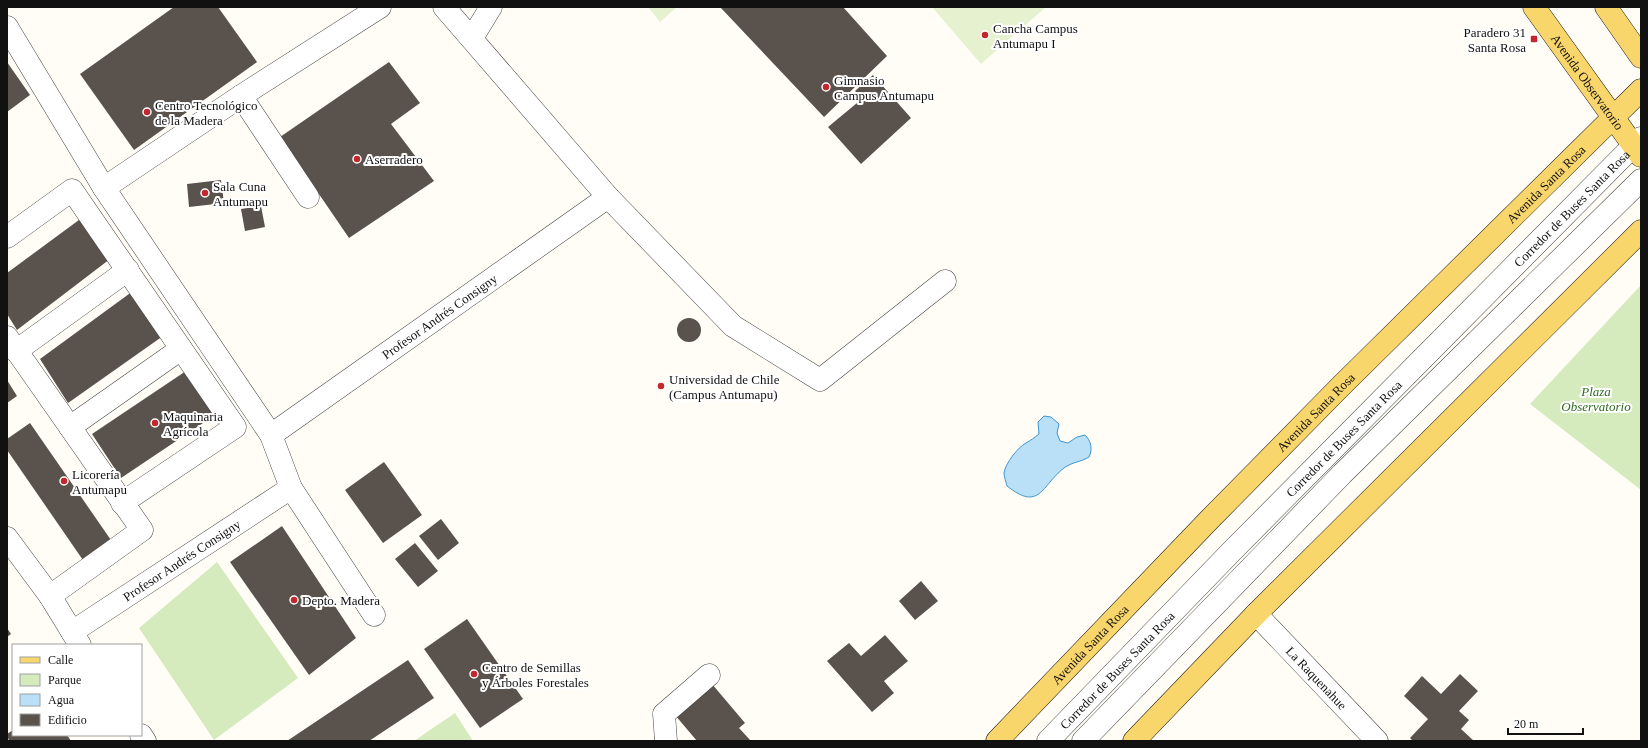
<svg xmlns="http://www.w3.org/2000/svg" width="1648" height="748" font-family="Georgia,serif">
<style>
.green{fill:#d5ebbd}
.pitch{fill:#e6f2cf}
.water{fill:#b9e0f7;stroke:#3f96cf}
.building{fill:#5a524d}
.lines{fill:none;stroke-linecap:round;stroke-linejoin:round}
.minor-casing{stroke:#444;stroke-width:23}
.major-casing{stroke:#222;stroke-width:23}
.minor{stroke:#fff;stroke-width:22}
.major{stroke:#f9d66b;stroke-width:22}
.poi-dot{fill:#c4262e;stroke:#fff;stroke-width:1.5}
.labels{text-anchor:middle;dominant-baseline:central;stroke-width:4;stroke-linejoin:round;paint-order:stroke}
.poi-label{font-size:13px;fill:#111;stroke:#fff;text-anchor:start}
.street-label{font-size:13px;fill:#111;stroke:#fff}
.park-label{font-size:13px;font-style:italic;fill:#2f6b1f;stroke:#fff}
</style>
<rect width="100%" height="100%" fill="#fffdf5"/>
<path class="green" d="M 1641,285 L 1641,490 L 1530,404 Z
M 217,562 L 298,678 L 214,740 L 139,628 Z
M 455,713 L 473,741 L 414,741 Z"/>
<path class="pitch" d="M 648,7 L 677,7 L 660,22 Z
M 932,7 L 1046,7 L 981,64 Z"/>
<path class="water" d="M 1044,416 L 1051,417 L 1059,424 L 1057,433 L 1060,441 L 1068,443 L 1077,437 L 1085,435 C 1091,441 1093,449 1089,457 C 1081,462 1072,462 1064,468 C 1041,486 1040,512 1007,486 C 1006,482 1004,477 1004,473 C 1005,464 1018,447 1026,443 C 1031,440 1034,438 1039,434 L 1038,422 Z"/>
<path class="building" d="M 174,7 L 218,7 L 257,62 L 134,150 L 80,74 Z
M 720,7 L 843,7 L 887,56 L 824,117 Z
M 7,62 L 30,95 L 7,112 Z
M 389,62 L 420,103 L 391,124 L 434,181 L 349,238 L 280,137 Z
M 873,75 L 911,118 L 861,164 L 828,127 L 863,98 L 855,91 Z
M 221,180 L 224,203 L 189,207 L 187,184 Z
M 261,206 L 265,227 L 245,231 L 241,209 Z
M 83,217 L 110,259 L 17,330 L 7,314 L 7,273 Z
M 133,291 L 163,336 L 68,403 L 40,359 Z
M677 330a12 12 0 1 1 24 0a12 12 0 1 1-24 0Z
M 189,369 L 218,413 L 121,478 L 92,434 Z
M 7,380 L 17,396 L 7,403 Z
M 30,423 L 113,543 L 85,563 L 7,450 L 7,439 Z
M 384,462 L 422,515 L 383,543 L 345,490 Z
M 441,519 L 459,543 L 438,560 L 419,536 Z
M 282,526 L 356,638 L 309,675 L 230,562 Z
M 415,543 L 438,571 L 418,587 L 395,559 Z
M 921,581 L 938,601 L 915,620 L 899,601 Z
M 467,619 L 523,699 L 480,728 L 424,649 Z
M 7,628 L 11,634 L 7,637 Z
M 885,635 L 908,661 L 884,681 L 894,693 L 872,712 L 827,661 L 849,643 L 861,656 Z
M 408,660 L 434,698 L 369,741 L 287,741 Z
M 1460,674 L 1478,691 L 1459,711 L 1469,720 L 1461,729 L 1474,741 L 1413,741 L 1410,738 L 1428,719 L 1404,696 L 1422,676 L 1441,694 Z
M 712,684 L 745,723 L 739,728 L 751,741 L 697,741 L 675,715 Z
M 13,730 L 13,735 L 67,735 L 71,741 L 9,741 L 7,734 Z"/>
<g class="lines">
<defs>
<g id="minor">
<path d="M 444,7 L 608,197 L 733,326 L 820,380 L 945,281"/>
<path d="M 7,27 L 104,188 L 271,435 L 291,488 L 374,615"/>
<path d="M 472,38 L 491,7"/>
<path d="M 241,96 L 308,197"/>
<path d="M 104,188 L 241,96 L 380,7"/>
<path d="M 7,237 L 72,190 L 235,427 L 122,503"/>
<path d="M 7,337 L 142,530 L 50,596"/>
<path d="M 16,351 L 128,270"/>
<path d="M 70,427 L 181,349"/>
<path id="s1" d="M 271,435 L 608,197"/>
<path d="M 7,538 L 50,596 L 80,645"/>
<path id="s2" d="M 1256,614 L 1377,741"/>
<path id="s3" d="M 72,632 L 291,488"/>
<path d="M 141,735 L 145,741"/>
<path d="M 666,741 L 664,714 L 709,675"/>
<path id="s4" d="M 1048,741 L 1232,551 L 1641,138"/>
<path d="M 1083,741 L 1342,474 L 1641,180"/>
</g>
<g id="major">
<path id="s5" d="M 1534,7 L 1641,156"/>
<path d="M 1606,7 L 1641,57"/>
<path id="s6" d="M 997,741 L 1210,519 L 1341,386 L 1641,90"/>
<path d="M 1134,741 L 1256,614 L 1641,231"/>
</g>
</defs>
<use href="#minor" class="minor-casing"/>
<use href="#major" class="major-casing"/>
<use href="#minor" class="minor"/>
<use href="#major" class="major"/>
</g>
<g class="poi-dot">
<circle cx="985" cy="35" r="4"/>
<rect x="1530" y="35" width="8" height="8" rx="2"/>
<circle cx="826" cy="87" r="4"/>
<circle cx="147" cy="112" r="4"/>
<circle cx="357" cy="159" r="4"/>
<circle cx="205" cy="193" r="4"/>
<circle cx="661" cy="386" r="4"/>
<circle cx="155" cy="423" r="4"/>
<circle cx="64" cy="481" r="4"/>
<circle cx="294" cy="600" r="4"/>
<circle cx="474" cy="674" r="4"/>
</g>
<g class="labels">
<g class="poi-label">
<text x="993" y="28">Cancha Campus<tspan x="993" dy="15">Antumapu I</tspan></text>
<text x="1526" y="32" text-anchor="end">Paradero 31<tspan x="1526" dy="15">Santa Rosa</tspan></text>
<text x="834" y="80">Gimnasio<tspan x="834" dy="15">Campus Antumapu</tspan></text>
<text x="155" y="105">Centro Tecnológico<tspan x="155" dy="15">de la Madera</tspan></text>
<text x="365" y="159">Aserradero</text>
<text x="213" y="186">Sala Cuna<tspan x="213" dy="15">Antumapu</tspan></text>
<text x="669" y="379">Universidad de Chile<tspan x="669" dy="15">(Campus Antumapu)</tspan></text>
<text x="163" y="416">Maquinaria<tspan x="163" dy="15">Agrícola</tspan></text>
<text x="72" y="474">Licorería<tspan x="72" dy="15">Antumapu</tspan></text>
<text x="302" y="600">Depto. Madera</text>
<text x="482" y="667">Centro de Semillas<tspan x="482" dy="15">y Árboles Forestales</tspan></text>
</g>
<g class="street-label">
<text stroke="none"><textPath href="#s5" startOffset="92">Avenida Observatorio</textPath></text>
<text stroke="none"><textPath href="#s6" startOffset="782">Avenida Santa Rosa</textPath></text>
<text stroke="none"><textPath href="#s4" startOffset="747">Corredor de Buses Santa Rosa</textPath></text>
<text stroke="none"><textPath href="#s1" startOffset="206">Profesor Andrés Consigny</textPath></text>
<text stroke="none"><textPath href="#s6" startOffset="458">Avenida Santa Rosa</textPath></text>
<text stroke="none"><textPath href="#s4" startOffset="423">Corredor de Buses Santa Rosa</textPath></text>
<text stroke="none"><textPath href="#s3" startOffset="131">Profesor Andrés Consigny</textPath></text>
<text stroke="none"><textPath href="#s6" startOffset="134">Avenida Santa Rosa</textPath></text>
<text stroke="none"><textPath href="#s4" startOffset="99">Corredor de Buses Santa Rosa</textPath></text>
<text stroke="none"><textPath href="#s2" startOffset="88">La Raquenahue</textPath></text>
</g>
<g class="park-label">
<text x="1596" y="391">Plaza<tspan x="1596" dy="15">Observatorio</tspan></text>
</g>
</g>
<rect width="1648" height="748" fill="none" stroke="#111111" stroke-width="16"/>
<rect x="12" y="644" width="130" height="92" fill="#ffffff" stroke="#a0a0a0"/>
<rect x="20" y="657" width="20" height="6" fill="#f9d66b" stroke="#a0a0a0"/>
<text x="48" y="664" font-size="12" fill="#111111">Calle</text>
<rect x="20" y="674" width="20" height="12" fill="#d5ebbd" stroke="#a0a0a0"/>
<text x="48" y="684" font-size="12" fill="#111111">Parque</text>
<rect x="20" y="694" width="20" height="12" fill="#b9e0f7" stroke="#a0a0a0"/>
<text x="48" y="704" font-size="12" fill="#111111">Agua</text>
<rect x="20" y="714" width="20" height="12" fill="#5a524d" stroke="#a0a0a0"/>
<text x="48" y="724" font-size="12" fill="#111111">Edificio</text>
<path d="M1508 728v6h75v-6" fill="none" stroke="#111111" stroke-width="2"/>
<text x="1514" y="728" font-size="12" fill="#111111" stroke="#ffffff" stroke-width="3" paint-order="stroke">20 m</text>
</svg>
